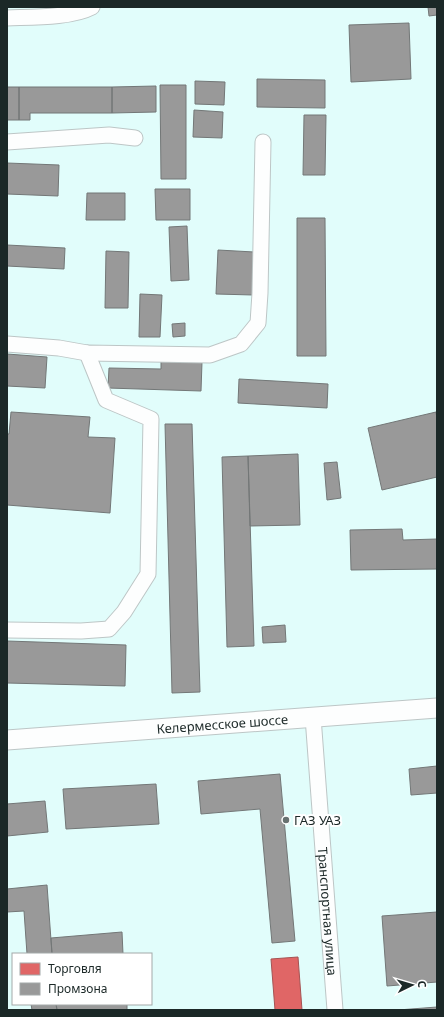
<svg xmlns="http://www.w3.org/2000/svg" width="444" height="1017" font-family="'Noto Sans',sans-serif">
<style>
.built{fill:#e1fdfb;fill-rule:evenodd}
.shops{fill:#e06666;stroke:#a55353}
.industry{fill:#999;stroke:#737777}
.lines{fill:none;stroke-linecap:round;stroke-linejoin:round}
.minor-casing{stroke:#bdc6c6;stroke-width:17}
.major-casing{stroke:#bdc6c6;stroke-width:21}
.minor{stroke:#fdfefe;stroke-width:15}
.major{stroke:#fdfefe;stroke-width:19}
.poi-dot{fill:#677271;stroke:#fff;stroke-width:1.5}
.labels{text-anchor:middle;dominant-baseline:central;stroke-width:4;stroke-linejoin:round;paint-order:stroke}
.street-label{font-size:13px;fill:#1b2827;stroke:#fff}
.poi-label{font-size:13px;fill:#1b2827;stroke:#fff;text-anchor:start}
</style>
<rect width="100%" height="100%" fill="#f4fafa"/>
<path class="built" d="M 7,7 L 437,7 L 437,1010 L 7,1010 ZM 13,954 L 151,954 L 151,1004 L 13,1004 Z"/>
<path class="shops" d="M 298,957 L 302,1010 L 275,1010 L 271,959 Z"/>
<path class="industry" d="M 428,7 L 437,7 L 437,15 L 429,16 Z
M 409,23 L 411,79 L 351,82 L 349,25 Z
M 257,79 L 325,80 L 325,108 L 257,107 Z
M 195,81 L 225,82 L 224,105 L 195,104 Z
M 160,85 L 186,85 L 186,179 L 161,179 Z
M 156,86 L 156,112 L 112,113 L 112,87 Z
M 7,87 L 19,87 L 19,120 L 7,120 Z
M 19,87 L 112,87 L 112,113 L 30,113 L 30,120 L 19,120 Z
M 194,110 L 223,112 L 222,138 L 193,137 Z
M 304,115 L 326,115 L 325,175 L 303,175 Z
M 7,163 L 59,165 L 58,196 L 7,194 Z
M 155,189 L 190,189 L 190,220 L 156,220 Z
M 87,193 L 125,193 L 125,220 L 86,220 Z
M 297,218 L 325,218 L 326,356 L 297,356 Z
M 187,226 L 189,280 L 171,281 L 169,227 Z
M 7,245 L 65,248 L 64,269 L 7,266 Z
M 218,250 L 254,252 L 253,295 L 216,294 Z
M 106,251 L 129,252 L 128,308 L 105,308 Z
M 140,294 L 162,295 L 160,337 L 139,337 Z
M 185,323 L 185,336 L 173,337 L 172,324 Z
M 7,354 L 47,357 L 45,388 L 7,386 Z
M 161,361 L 202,362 L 201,391 L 108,388 L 109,368 L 161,369 Z
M 239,379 L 328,384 L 327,408 L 238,403 Z
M 11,412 L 90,417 L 88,437 L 115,438 L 110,513 L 7,505 L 7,434 L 9,434 Z
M 436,412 L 437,419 L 437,477 L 382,490 L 368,428 Z
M 165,424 L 192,424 L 200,692 L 172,693 Z
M 298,454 L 300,525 L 250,526 L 248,456 Z
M 248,456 L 254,646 L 227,647 L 222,457 Z
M 337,462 L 341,498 L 327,500 L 324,463 Z
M 402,529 L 403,540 L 437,539 L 437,569 L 351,570 L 350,530 Z
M 285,625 L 286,642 L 263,643 L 262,627 Z
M 7,641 L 126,645 L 125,686 L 7,683 Z
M 437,766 L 437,793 L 411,795 L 409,769 Z
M 280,774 L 295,941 L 272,943 L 260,809 L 201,814 L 198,781 Z
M 156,784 L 159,824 L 66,829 L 63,789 Z
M 45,801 L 48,832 L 7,836 L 7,804 Z
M 47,885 L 52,954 L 27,954 L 24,911 L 7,912 L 7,889 Z
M 437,912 L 437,982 L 387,986 L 382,916 Z
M 122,932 L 123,954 L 52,954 L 51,938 Z
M 31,1004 L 56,1004 L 57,1010 L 32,1010 Z
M 56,1004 L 127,1004 L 127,1010 L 57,1010 Z
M 437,1007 L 437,1010 L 398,1010 Z"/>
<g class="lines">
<defs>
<g id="minor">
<path d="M 7,18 C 32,17 71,18 92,7"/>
<path d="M 7,142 L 109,135 L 135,138"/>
<path d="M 7,344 L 59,348 L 87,353 L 210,355 L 241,344 L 258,323 L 260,293 L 263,142"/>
<path d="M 7,630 L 81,631 L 109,629 L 124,612 L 148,574 L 151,419 L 106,400 L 87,353"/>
<path id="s1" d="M 313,717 L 335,1010"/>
</g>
<g id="major">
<path id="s2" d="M 7,740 L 437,708"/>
</g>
</defs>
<use href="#minor" class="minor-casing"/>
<use href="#major" class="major-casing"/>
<use href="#minor" class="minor"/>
<use href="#major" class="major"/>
</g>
<circle class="poi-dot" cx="286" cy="820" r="4"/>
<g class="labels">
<g class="street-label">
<text stroke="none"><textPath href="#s2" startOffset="216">Келермесское шоссе</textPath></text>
<text stroke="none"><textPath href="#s1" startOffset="195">Транспортная улица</textPath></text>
</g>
<g class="poi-label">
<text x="294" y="820">ГАЗ УАЗ</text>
</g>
</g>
<rect width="444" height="1017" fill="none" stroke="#1b2827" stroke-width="16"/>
<rect x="12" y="953" width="140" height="52" fill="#ffffff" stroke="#a4a9a9"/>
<rect x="20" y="963" width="20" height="12" fill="#e06666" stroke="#a4a9a9"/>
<text x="48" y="973" font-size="12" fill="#1b2827">Торговля</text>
<rect x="20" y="983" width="20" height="12" fill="#999999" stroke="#a4a9a9"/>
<text x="48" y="993" font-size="12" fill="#1b2827">Промзона</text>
<g transform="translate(412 985) rotate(85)" stroke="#ffffff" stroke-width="3" paint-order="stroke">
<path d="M0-3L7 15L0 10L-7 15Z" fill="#1b2827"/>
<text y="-6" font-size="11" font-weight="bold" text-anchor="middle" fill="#1b2827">С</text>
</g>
</svg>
